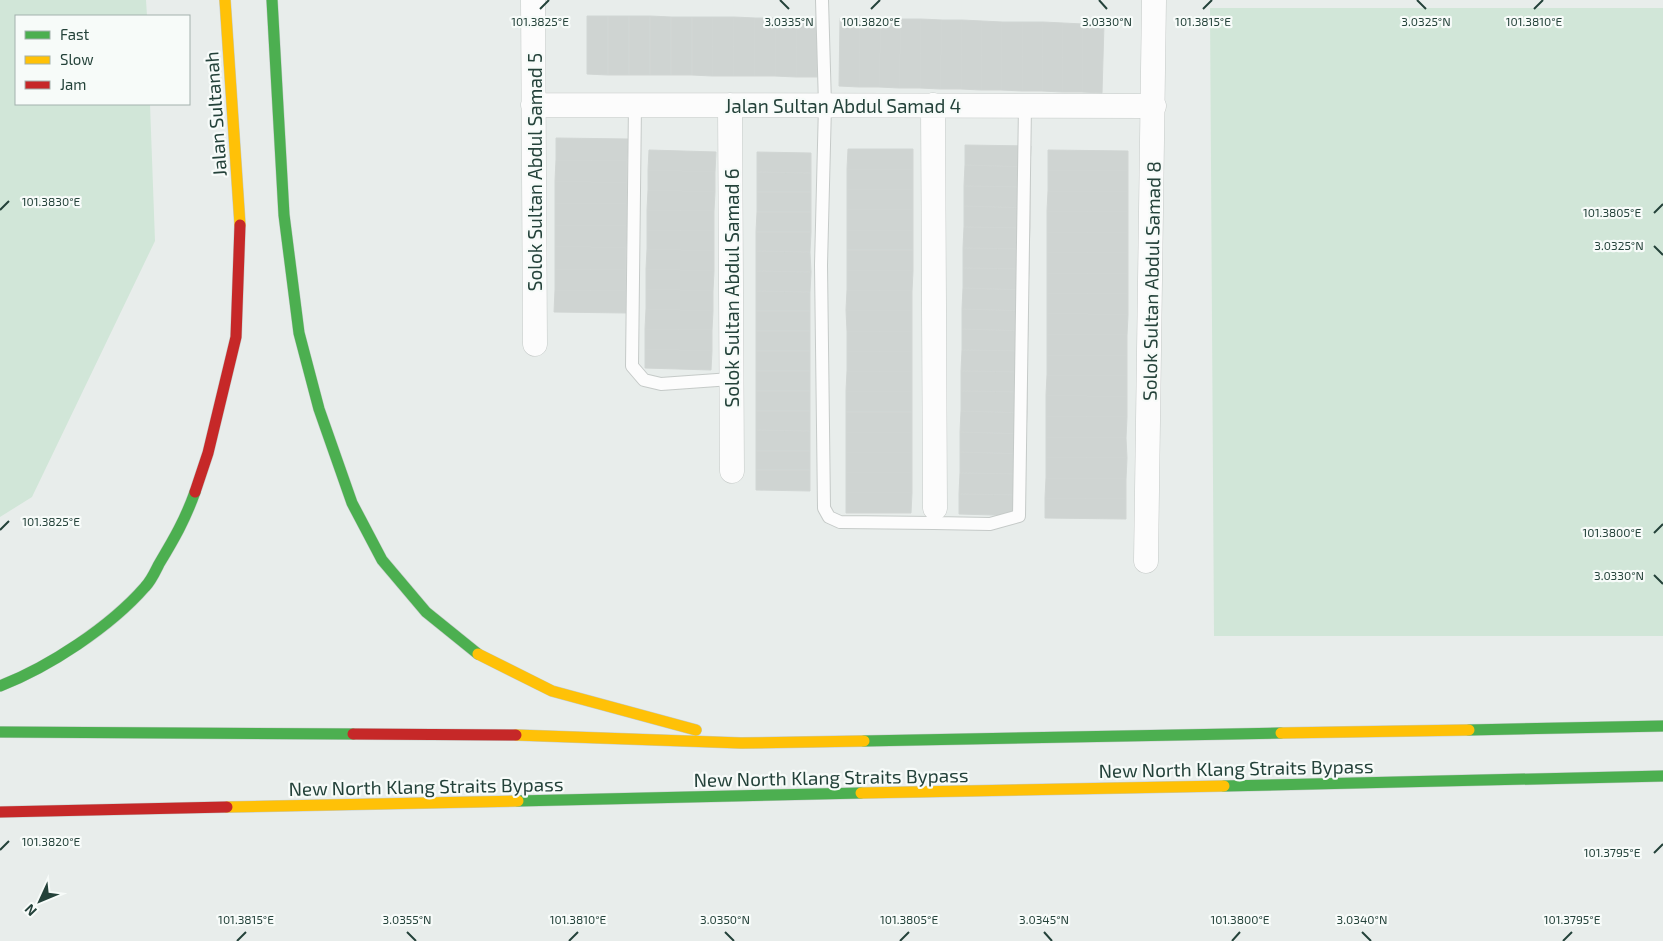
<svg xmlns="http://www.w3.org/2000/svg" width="1663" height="941" font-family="'Exo 2',sans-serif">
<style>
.green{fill:#d1e6d8}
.building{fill:#cfd4d2;stroke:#d1d6d4}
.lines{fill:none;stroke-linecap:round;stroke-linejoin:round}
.lane-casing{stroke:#c5cac8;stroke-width:14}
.street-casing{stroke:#c5cac8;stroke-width:25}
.fast-casing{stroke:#c3cbc8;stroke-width:12}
.slow-casing{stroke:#c3cbc8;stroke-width:12}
.jam-casing{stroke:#c3cbc8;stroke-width:12}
.lane{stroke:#fcfcfc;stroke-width:12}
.street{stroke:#fcfcfc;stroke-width:24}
.fast{stroke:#4caf50;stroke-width:11}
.slow{stroke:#ffc107;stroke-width:11}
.jam{stroke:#c62828;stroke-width:11}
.ticks{fill:none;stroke:#24423a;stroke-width:2}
.labels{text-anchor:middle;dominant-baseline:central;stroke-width:4.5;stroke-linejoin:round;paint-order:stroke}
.street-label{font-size:19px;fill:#24423a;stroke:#f7fbf9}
.ticks-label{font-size:12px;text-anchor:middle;fill:#24423a;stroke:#f7fbf9;stroke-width:4.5;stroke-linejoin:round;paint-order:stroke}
</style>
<rect width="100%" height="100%" fill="#e8edeb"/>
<path class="green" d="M 0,0 L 146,0 L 147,16 L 16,16 L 16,104 L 150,104 L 155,241 L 32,497 L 0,517 Z
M 1210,8 L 1663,8 L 1663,636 L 1214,636 Z"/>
<path class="building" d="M 587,16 L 608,16 L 608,75 L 587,74 Z
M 608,16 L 629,16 L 629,75 L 608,75 Z
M 629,16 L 650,16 L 650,75 L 629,75 Z
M 650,16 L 671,17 L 671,75 L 650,75 Z
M 671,17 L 692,17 L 692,75 L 671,75 Z
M 692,17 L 713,17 L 712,76 L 692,75 Z
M 713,17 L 734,17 L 733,76 L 712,76 Z
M 734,17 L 755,18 L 754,76 L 733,76 Z
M 755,18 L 776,18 L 775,76 L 754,76 Z
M 776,18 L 797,18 L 796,77 L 775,76 Z
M 797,18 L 817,18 L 817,77 L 796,77 Z
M 840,18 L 860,18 L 859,87 L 839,86 Z
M 860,18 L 881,19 L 879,87 L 859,87 Z
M 881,19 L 901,19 L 899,88 L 879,87 Z
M 901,19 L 921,19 L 920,88 L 899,88 Z
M 921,19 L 942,20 L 940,89 L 920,88 Z
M 942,20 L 962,20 L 961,89 L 940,89 Z
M 962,20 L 982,21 L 981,90 L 961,89 Z
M 982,21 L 1002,22 L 1001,90 L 981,90 Z
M 1002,22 L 1023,22 L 1022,91 L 1001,90 Z
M 1023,22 L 1043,22 L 1042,91 L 1022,91 Z
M 1043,22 L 1063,23 L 1062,92 L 1042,91 Z
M 1063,23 L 1083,24 L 1082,92 L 1062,92 Z
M 1083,24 L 1104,24 L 1102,93 L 1082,92 Z
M 556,138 L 628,139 L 627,161 L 556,160 Z
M 965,145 L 1031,146 L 1030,167 L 965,165 Z
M 848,149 L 913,149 L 913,170 L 847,169 Z
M 649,150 L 716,152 L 715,172 L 648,170 Z
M 1048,150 L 1128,151 L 1128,171 L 1048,170 Z
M 757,152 L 811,153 L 811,173 L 757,172 Z
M 556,160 L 627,161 L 627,183 L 555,181 Z
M 965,165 L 1030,167 L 1030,187 L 964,186 Z
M 847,169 L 913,170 L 913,190 L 847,189 Z
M 648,170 L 715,172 L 715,192 L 648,190 Z
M 1048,170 L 1128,171 L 1128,192 L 1048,191 Z
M 757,172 L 811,173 L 811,192 L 757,192 Z
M 555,181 L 627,183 L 627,204 L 555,203 Z
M 964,186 L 1030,187 L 1030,208 L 964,206 Z
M 847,189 L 913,190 L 913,210 L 847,209 Z
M 648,190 L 715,192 L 714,211 L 647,210 Z
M 1048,191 L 1128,192 L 1128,212 L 1047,211 Z
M 757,192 L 811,192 L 811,212 L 757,212 Z
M 555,203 L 627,204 L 627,226 L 555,225 Z
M 964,206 L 1030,208 L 1030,228 L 964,227 Z
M 847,209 L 913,210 L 913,231 L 847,230 Z
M 647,210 L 714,211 L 714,231 L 647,230 Z
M 1047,211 L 1128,212 L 1128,233 L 1047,232 Z
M 757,212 L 811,212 L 811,232 L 756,232 Z
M 555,225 L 627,226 L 626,248 L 555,246 Z
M 964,227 L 1030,228 L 1029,249 L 963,248 Z
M 647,230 L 714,231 L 714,251 L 647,249 Z
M 847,230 L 913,231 L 913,250 L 847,250 Z
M 756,232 L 811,232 L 810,252 L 756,251 Z
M 1047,232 L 1128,233 L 1128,253 L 1047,252 Z
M 555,246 L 626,248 L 626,270 L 555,269 Z
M 963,248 L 1029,249 L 1029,269 L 963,268 Z
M 647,249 L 714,251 L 714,271 L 646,269 Z
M 847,250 L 913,250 L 913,271 L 847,270 Z
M 756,251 L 810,252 L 811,272 L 756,271 Z
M 1047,252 L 1128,253 L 1128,274 L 1047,273 Z
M 963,268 L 1029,269 L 1028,290 L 963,288 Z
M 555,269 L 626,270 L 626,291 L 555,290 Z
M 646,269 L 714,271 L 713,291 L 646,289 Z
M 847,270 L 913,271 L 912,291 L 847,290 Z
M 756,271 L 811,272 L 810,292 L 756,291 Z
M 1047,273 L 1128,274 L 1128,294 L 1047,293 Z
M 963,288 L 1028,290 L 1028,311 L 962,309 Z
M 646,289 L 713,291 L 713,311 L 646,309 Z
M 555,290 L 626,291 L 626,313 L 554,312 Z
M 847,290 L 912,291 L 912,311 L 846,310 Z
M 756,291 L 810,292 L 810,311 L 756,311 Z
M 1047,293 L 1128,294 L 1128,315 L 1047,313 Z
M 646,309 L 713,311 L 712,330 L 645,329 Z
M 962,309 L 1028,311 L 1028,331 L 962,329 Z
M 846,310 L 912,311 L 912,332 L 847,331 Z
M 756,311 L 810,311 L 810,331 L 756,331 Z
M 1047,313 L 1128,315 L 1127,335 L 1047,334 Z
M 645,329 L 712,330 L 712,351 L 645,349 Z
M 962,329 L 1028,331 L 1027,351 L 962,350 Z
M 756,331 L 810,331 L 810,351 L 756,351 Z
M 847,331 L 912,332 L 912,352 L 847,351 Z
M 1047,334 L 1127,335 L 1127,356 L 1047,355 Z
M 645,349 L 712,351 L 711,370 L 645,368 Z
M 962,350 L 1027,351 L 1027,372 L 961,371 Z
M 756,351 L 810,351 L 810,371 L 756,371 Z
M 847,351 L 912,352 L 912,372 L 847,371 Z
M 1047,355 L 1127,356 L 1127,376 L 1047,375 Z
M 756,371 L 810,371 L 810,391 L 756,391 Z
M 847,371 L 912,372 L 912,392 L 846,391 Z
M 961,371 L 1027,372 L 1027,392 L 961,391 Z
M 1047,375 L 1127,376 L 1127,397 L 1046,395 Z
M 756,391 L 810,391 L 810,411 L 756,411 Z
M 846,391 L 912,392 L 912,412 L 846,412 Z
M 961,391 L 1027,392 L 1027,413 L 961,411 Z
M 1046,395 L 1127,397 L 1127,417 L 1046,416 Z
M 756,411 L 810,411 L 810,431 L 756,430 Z
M 961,411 L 1027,413 L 1026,434 L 960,432 Z
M 846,412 L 912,412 L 912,433 L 846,432 Z
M 1046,416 L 1127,417 L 1126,438 L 1046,437 Z
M 756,430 L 810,431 L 810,451 L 756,451 Z
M 846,432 L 912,433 L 912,453 L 846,452 Z
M 960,432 L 1026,434 L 1026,454 L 960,452 Z
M 1046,437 L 1126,438 L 1127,458 L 1046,457 Z
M 756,451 L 810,451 L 810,470 L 756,470 Z
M 846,452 L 912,453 L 912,473 L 846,472 Z
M 960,452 L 1026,454 L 1025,474 L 960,473 Z
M 1046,457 L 1127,458 L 1126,479 L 1046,478 Z
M 756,470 L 810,470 L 810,491 L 756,490 Z
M 846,472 L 912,473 L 912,493 L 846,492 Z
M 960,473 L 1025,474 L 1025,495 L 959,494 Z
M 1046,478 L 1126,479 L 1126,499 L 1045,498 Z
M 846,492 L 912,493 L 911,513 L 846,513 Z
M 959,494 L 1025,495 L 1025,516 L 959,514 Z
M 1045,498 L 1126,499 L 1126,519 L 1045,518 Z"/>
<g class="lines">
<defs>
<path id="lane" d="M 822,0 L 825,105 L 821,265 L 824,508 L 829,517 L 840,522 L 934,523 L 935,508
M 635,104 L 632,366 L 644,380 L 661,384 L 731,379
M 934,523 L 990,524 L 1019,516 L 1025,105"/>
<path id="street" d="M 533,0 L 535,344
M 533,105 L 1154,106
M 730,105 L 732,471
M 933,105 L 935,508
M 1146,561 L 1154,0"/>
<path id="fast" d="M 272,0 L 284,215
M 284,215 L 299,333 L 319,409 L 352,503 L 382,560 L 426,612 L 478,654
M 0,686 C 49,667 110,627 145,587 C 151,581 155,572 159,564 C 174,539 185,520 195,492
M 1469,730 L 1663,726
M 0,732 L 353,734
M 864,741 L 1281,733
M 1224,786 L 1663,776
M 518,801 L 861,793"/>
<path id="slow" d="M 225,0 L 240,225
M 478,654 L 552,691 L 696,730
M 1281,733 L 1469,730
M 516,735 L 741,743 L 864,741
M 861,793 L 1224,786
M 227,807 L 518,801"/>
<path id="jam" d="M 195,492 L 208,453 L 236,337 L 240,225
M 353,734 L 516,735
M 0,812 L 227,807"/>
</defs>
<use href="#lane" class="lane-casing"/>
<use href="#street" class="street-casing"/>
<use href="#fast" class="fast-casing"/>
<use href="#slow" class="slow-casing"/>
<use href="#jam" class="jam-casing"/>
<use href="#lane" class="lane"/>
<use href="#street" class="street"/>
<use href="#fast" class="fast"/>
<use href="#slow" class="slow"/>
<use href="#jam" class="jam"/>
</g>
<path class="ticks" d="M 780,0 L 789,9M 1099,0 L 1107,9M 1417,0 L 1426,9M 540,9 L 549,0M 871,9 L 880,0M 1203,9 L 1212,0M 1534,9 L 1543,0M 0,210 L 9,201M 1654,213 L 1663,204M 1654,246 L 1663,255M 0,530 L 9,521M 1654,533 L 1663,524M 1654,575 L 1663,584M 0,850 L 9,841M 1654,853 L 1663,844M 407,932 L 416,941M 725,932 L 734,941M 1044,932 L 1052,941M 1362,932 L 1371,941M 237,941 L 246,932M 569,941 L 578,932M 900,941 L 909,932M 1232,941 L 1240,932M 1563,941 L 1572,932"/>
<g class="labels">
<g class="street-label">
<text x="843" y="105">Jalan Sultan Abdul Samad 4</text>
<text transform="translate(215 114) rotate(-94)">Jalan Sultanah</text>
<text transform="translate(534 172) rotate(-90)">Solok Sultan Abdul Samad 5</text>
<text transform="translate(1151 281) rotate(-89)">Solok Sultan Abdul Samad 8</text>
<text transform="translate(731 288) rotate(-90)">Solok Sultan Abdul Samad 6</text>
<text transform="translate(1236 768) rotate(-1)">New North Klang Straits Bypass</text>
<text transform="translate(831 777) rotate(-1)">New North Klang Straits Bypass</text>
<text transform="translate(426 786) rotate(-1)">New North Klang Straits Bypass</text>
</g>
</g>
<g class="ticks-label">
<text x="540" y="26">101.3825°E</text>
<text x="871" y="26">101.3820°E</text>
<text x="1203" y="26">101.3815°E</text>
<text x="1534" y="26">101.3810°E</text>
<text x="1426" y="26">3.0325°N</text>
<text x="789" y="26">3.0335°N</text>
<text x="1107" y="26">3.0330°N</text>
<text x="51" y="206">101.3830°E</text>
<text x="1612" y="217">101.3805°E</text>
<text x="1619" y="250">3.0325°N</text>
<text x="51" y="526">101.3825°E</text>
<text x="1612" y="537">101.3800°E</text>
<text x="1619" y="580">3.0330°N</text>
<text x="51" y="846">101.3820°E</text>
<text x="1612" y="857">101.3795°E</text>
<text x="407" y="924">3.0355°N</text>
<text x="725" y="924">3.0350°N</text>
<text x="1044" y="924">3.0345°N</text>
<text x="1362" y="924">3.0340°N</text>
<text x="246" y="924">101.3815°E</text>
<text x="578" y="924">101.3810°E</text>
<text x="909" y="924">101.3805°E</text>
<text x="1240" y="924">101.3800°E</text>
<text x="1572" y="924">101.3795°E</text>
</g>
<rect x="15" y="15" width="175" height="90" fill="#f7fbf9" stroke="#a3b1ad"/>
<rect x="25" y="31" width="25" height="8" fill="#4caf50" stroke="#a3b1ad"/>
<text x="60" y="40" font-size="15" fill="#24423a">Fast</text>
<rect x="25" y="56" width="25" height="8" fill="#ffc107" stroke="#a3b1ad"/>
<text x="60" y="65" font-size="15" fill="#24423a">Slow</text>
<rect x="25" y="81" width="25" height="8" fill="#c62828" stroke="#a3b1ad"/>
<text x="60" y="90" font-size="15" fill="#24423a">Jam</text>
<g transform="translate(40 901) rotate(226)" stroke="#f7fbf9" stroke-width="4" paint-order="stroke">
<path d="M0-4L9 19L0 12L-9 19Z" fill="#24423a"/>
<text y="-8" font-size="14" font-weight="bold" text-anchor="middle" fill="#24423a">N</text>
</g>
</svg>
